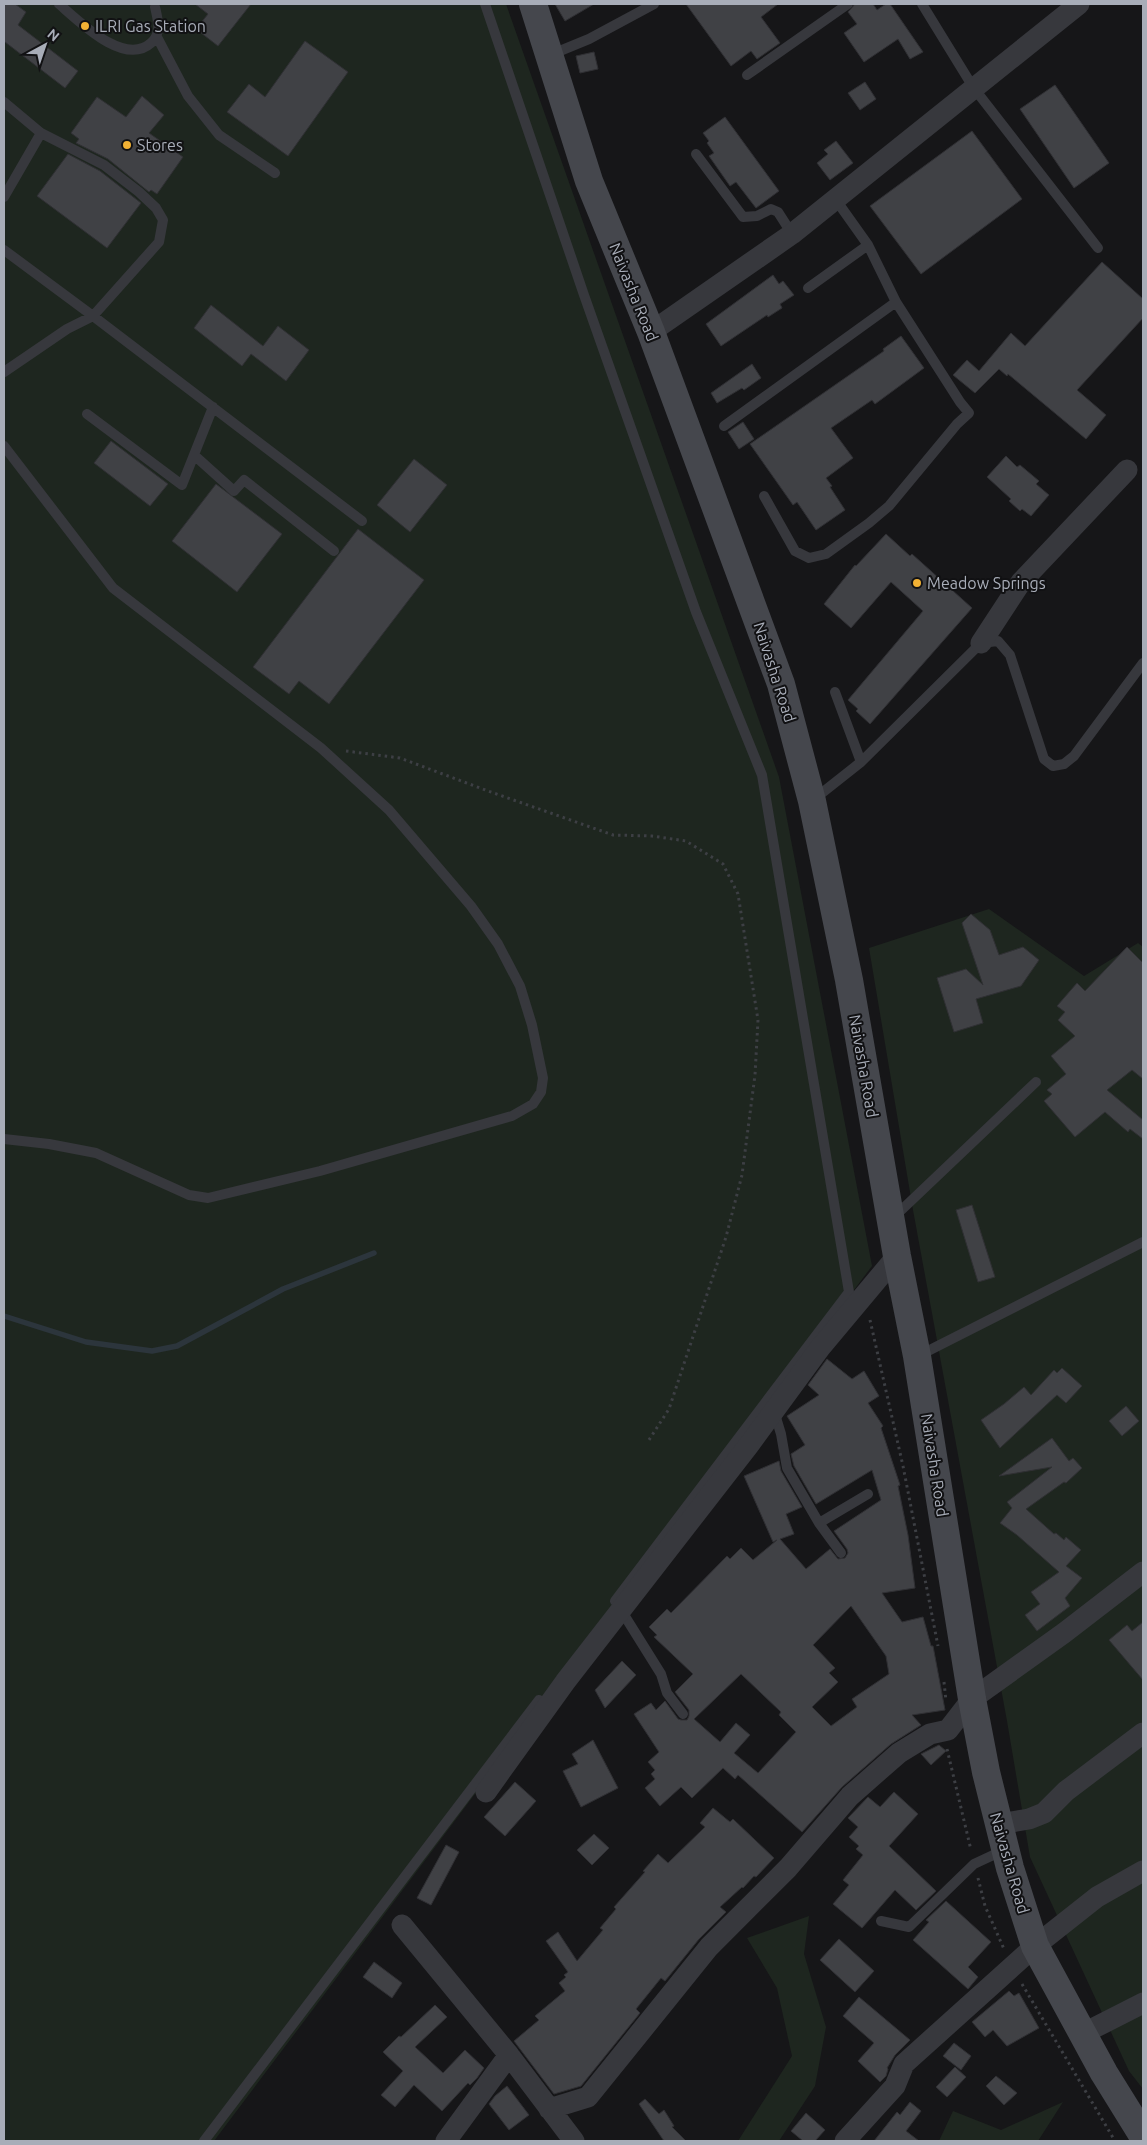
<svg xmlns="http://www.w3.org/2000/svg" width="1147" height="2145" font-family="Ubuntu,sans-serif">
<style>
.green{fill:#1e261f}
.lines{fill:none;stroke-linecap:round;stroke-linejoin:round}
.stream{stroke:#2c353c;stroke-width:5.5}
.building{fill:#404145;stroke:#303034;fill-rule:evenodd}
.path{stroke:#3d3f44;stroke-width:3;stroke-dasharray:2.5 4;stroke-linecap:butt}
.lane{stroke:#37383d;stroke-width:10}
.street{stroke:#37383d;stroke-width:21}
.secondary{stroke:#45474d;stroke-width:28}
.poi-dot{fill:#f2b134;stroke:#111113;stroke-width:2}
.labels{text-anchor:middle;dominant-baseline:central;stroke-width:4;stroke-linejoin:round;paint-order:stroke}
.poi-label{font-size:16px;fill:#a8adb8;stroke:#111113;text-anchor:start}
.street-label{font-size:16px;fill:#a8adb8;stroke:#111113}
</style>
<rect width="100%" height="100%" fill="#161618"/>
<path class="green" d="M 4,4 L 506,4 L 779,777 L 872,1266 L 214,2141 L 4,2141 Z
M 989,909 L 1084,976 L 1138,943 L 1143,947 L 1143,2089 L 1129,2071 L 1030,1857 L 1007,1721 L 913,1210 L 869,948 Z
M 809,1916 L 804,1954 L 826,2027 L 815,2086 L 779,2141 L 738,2141 L 792,2056 L 777,1988 L 747,1938 Z
M 1063,2102 L 1038,2141 L 939,2141 L 953,2111 L 1001,2130 Z"/>
<g class="lines">
<path class="stream" d="M 4,1316 L 86,1342 L 152,1351 L 177,1346 L 283,1289 L 374,1253"/>
</g>
<path class="building" d="M 4,4 L 15,4 L 26,12 L 18,25 L 78,71 L 65,88 L 5,42 L 4,44 Z
M 195,4 L 251,4 L 218,46 L 196,29 L 208,14 Z
M 555,4 L 594,4 L 565,21 Z
M 686,4 L 778,4 L 761,17 L 780,43 L 757,59 L 751,51 L 731,66 Z
M 855,4 L 873,4 L 877,10 L 886,4 L 890,4 L 923,52 L 910,59 L 898,39 L 864,62 L 844,33 L 857,24 L 848,12 Z
M 305,41 L 348,72 L 288,156 L 227,112 L 249,84 L 265,97 Z
M 594,52 L 598,69 L 580,73 L 576,56 Z
M 865,82 L 876,99 L 860,110 L 848,93 Z
M 1055,85 L 1109,163 L 1074,188 L 1020,109 Z
M 142,96 L 164,115 L 149,133 L 183,157 L 157,194 L 151,190 L 149,192 L 108,159 L 76,143 L 79,139 L 71,133 L 97,97 L 126,117 Z
M 725,117 L 779,191 L 756,208 L 736,182 L 730,186 L 709,156 L 714,153 L 707,143 L 709,141 L 703,133 Z
M 972,131 L 1022,199 L 921,274 L 870,206 Z
M 836,141 L 853,163 L 830,180 L 817,163 L 828,154 L 824,150 Z
M 68,154 L 100,171 L 141,203 L 107,248 L 37,196 Z
M 1102,262 L 1143,299 L 1143,318 L 1077,390 L 1106,415 L 1086,439 L 1008,374 L 1007,376 L 999,369 L 975,393 L 953,375 L 967,360 L 979,371 L 1011,333 L 1025,346 Z
M 773,275 L 779,284 L 783,281 L 794,295 L 780,304 L 782,308 L 768,317 L 767,315 L 721,346 L 706,324 Z
M 211,305 L 263,346 L 278,326 L 309,350 L 286,381 L 251,354 L 242,366 L 194,328 Z
M 901,336 L 924,368 L 875,404 L 872,400 L 831,428 L 853,458 L 826,478 L 832,486 L 830,487 L 845,510 L 816,530 L 797,502 L 793,505 L 750,444 L 884,351 L 883,349 Z
M 752,364 L 761,378 L 744,390 L 742,388 L 717,403 L 711,393 Z
M 743,422 L 754,439 L 739,449 L 728,432 Z
M 111,441 L 168,484 L 150,506 L 94,463 Z
M 1006,456 L 1017,467 L 1020,465 L 1039,481 L 1036,484 L 1049,495 L 1031,516 L 1022,509 L 1020,511 L 1009,501 L 1011,499 L 987,477 Z
M 414,459 L 447,485 L 410,532 L 377,505 Z
M 216,484 L 282,534 L 237,592 L 172,541 Z
M 358,529 L 424,580 L 329,704 L 299,681 L 289,694 L 253,667 Z
M 886,534 L 910,556 L 912,554 L 972,608 L 870,724 L 856,711 L 858,709 L 848,700 L 923,611 L 891,582 L 851,628 L 824,604 L 855,565 L 856,566 Z
M 971,914 L 990,930 L 999,955 L 1023,947 L 1039,960 L 1021,986 L 976,999 L 983,1023 L 954,1032 L 937,978 L 966,969 L 983,985 L 962,923 Z
M 1127,947 L 1143,963 L 1143,1079 L 1132,1070 L 1107,1090 L 1143,1120 L 1143,1139 L 1130,1129 L 1128,1132 L 1105,1112 L 1075,1137 L 1044,1101 L 1052,1094 L 1047,1090 L 1066,1074 L 1051,1056 L 1075,1036 L 1058,1020 L 1065,1012 L 1057,1006 L 1077,983 L 1085,991 Z
M 972,1205 L 995,1277 L 978,1282 L 956,1210 Z
M 827,1359 L 852,1379 L 864,1371 L 879,1396 L 868,1403 L 883,1426 L 881,1428 L 900,1485 L 898,1486 L 908,1535 L 915,1588 L 882,1593 L 902,1622 L 923,1617 L 931,1646 L 933,1646 L 945,1710 L 912,1715 L 921,1725 L 891,1744 L 842,1787 L 802,1832 L 738,1775 L 735,1779 L 723,1768 L 692,1798 L 681,1787 L 660,1806 L 645,1788 L 655,1779 L 651,1774 L 655,1770 L 648,1762 L 659,1752 L 634,1714 L 651,1703 L 656,1710 L 665,1701 L 678,1719 L 681,1720 L 687,1720 L 689,1716 L 689,1710 L 675,1692 L 693,1674 L 654,1637 L 657,1635 L 649,1627 L 667,1609 L 671,1613 L 727,1556 L 730,1559 L 741,1548 L 753,1560 L 777,1540 L 773,1542 L 744,1476 L 779,1461 L 781,1471 L 802,1507 L 786,1514 L 794,1534 L 780,1539 L 806,1569 L 830,1549 L 838,1559 L 845,1558 L 848,1553 L 847,1549 L 834,1531 L 881,1500 L 872,1470 L 816,1504 L 794,1466 L 791,1454 L 805,1445 L 787,1416 L 819,1395 L 808,1385 ZM 851,1606 L 886,1656 L 889,1674 L 852,1699 L 857,1707 L 831,1726 L 812,1707 L 838,1682 L 829,1673 L 835,1668 L 813,1645 ZM 741,1674 L 781,1712 L 779,1715 L 796,1732 L 758,1773 L 734,1753 L 750,1735 L 736,1723 L 720,1742 L 694,1719 Z
M 1062,1368 L 1082,1386 L 1066,1403 L 1057,1395 L 1000,1448 L 981,1420 L 1004,1404 L 1024,1387 L 1031,1395 L 1054,1370 L 1057,1373 Z
M 1126,1406 L 1139,1421 L 1122,1436 L 1109,1421 Z
M 1052,1438 L 1069,1461 L 1073,1458 L 1082,1468 L 1066,1483 L 1064,1482 L 1026,1509 L 1054,1534 L 1056,1533 L 1064,1540 L 1066,1537 L 1081,1550 L 1066,1566 L 1082,1578 L 1065,1598 L 1070,1606 L 1037,1631 L 1025,1615 L 1040,1604 L 1031,1592 L 1059,1572 L 1017,1535 L 1000,1523 L 1012,1508 L 1007,1502 L 1052,1467 L 999,1476 Z
M 1143,1622 L 1143,1680 L 1109,1640 L 1127,1625 L 1132,1631 Z
M 622,1661 L 636,1675 L 605,1708 L 595,1690 Z
M 593,1740 L 618,1788 L 581,1807 L 563,1771 L 578,1764 L 572,1754 Z
M 939,1745 L 946,1751 L 931,1765 L 921,1754 Z
M 515,1782 L 536,1801 L 505,1836 L 484,1817 Z
M 894,1792 L 918,1814 L 889,1846 L 936,1891 L 916,1910 L 895,1890 L 862,1928 L 833,1904 L 849,1885 L 843,1880 L 863,1855 L 856,1849 L 859,1846 L 849,1837 L 858,1827 L 848,1818 L 868,1797 L 880,1807 Z
M 713,1808 L 730,1822 L 733,1819 L 774,1858 L 756,1877 L 754,1876 L 743,1888 L 742,1887 L 720,1907 L 726,1912 L 699,1939 L 665,1981 L 661,1978 L 636,2009 L 640,2013 L 581,2086 L 554,2094 L 514,2041 L 539,2020 L 535,2016 L 565,1991 L 559,1983 L 566,1977 L 564,1975 L 568,1972 L 546,1941 L 558,1932 L 577,1961 L 603,1930 L 600,1928 L 616,1909 L 614,1907 L 645,1872 L 643,1871 L 658,1854 L 668,1863 L 705,1827 L 700,1823 Z
M 594,1834 L 609,1848 L 592,1865 L 577,1850 Z
M 446,1845 L 459,1852 L 431,1905 L 417,1898 Z
M 946,1901 L 991,1942 L 968,1967 L 978,1977 L 968,1989 L 913,1940 L 929,1922 L 926,1920 Z
M 839,1939 L 874,1971 L 855,1992 L 820,1960 Z
M 374,1962 L 402,1983 L 392,1998 L 363,1977 Z
M 1009,1991 L 1014,1996 L 1019,1993 L 1039,2028 L 1007,2046 L 993,2030 L 985,2037 L 972,2022 Z
M 859,1997 L 910,2040 L 895,2055 L 887,2068 L 888,2069 L 886,2076 L 880,2082 L 858,2061 L 874,2043 L 843,2016 Z
M 435,2005 L 447,2017 L 415,2047 L 443,2073 L 465,2050 L 484,2068 L 477,2078 L 470,2085 L 468,2083 L 442,2111 L 414,2085 L 395,2107 L 381,2095 L 403,2071 L 383,2052 L 399,2036 L 401,2037 Z
M 954,2043 L 971,2056 L 961,2070 L 943,2056 Z
M 955,2067 L 966,2077 L 947,2097 L 936,2087 Z
M 996,2076 L 1017,2093 L 1004,2105 L 986,2086 Z
M 507,2086 L 529,2115 L 509,2130 L 489,2104 L 495,2096 Z
M 645,2099 L 659,2114 L 664,2110 L 674,2126 L 672,2127 L 686,2141 L 664,2141 L 639,2104 Z
M 910,2102 L 921,2111 L 906,2131 L 919,2141 L 874,2141 L 897,2112 L 900,2115 Z
M 806,2113 L 825,2130 L 815,2141 L 803,2141 L 791,2131 Z"/>
<g class="lines">
<path class="path" d="M 346,751 L 400,758 L 488,791 L 613,835 L 652,836 L 686,841 L 723,864 L 738,894 L 758,1020 L 755,1075 L 742,1175 L 726,1237 L 669,1409 L 647,1443
M 870,1320 L 903,1466 L 938,1646
M 944,1682 L 946,1701
M 947,1749 L 971,1850
M 978,1878 L 985,1906 L 1004,1949
M 1022,1984 L 1115,2141"/>
<path class="lane" d="M 59,4 C 79,21 124,67 151,43 C 162,33 158,20 155,7
M 485,4 L 584,295 L 696,612 L 762,775 L 849,1292 L 615,1601
M 922,4 L 973,87 L 1098,248
M 157,37 L 188,96 L 219,135 L 275,173
M 550,55 L 589,39 L 654,4
M 747,75 L 848,4
M 4,102 L 41,133 L 104,165 L 139,192 L 156,208 L 163,220 L 159,242 L 93,316 L 67,329 L 4,372
M 696,154 L 743,217 L 757,216 L 771,209 L 778,212 L 792,234
M 4,197 L 41,133
M 4,250 L 93,316 L 362,521
M 808,288 L 868,245
M 87,414 L 182,485 L 213,407
M 724,426 L 896,302
M 4,446 L 113,588 L 321,748 L 389,810 L 471,906 L 498,944 L 520,986 L 532,1025 L 543,1078 L 541,1092 L 533,1104 L 512,1116 L 320,1171 L 208,1198 L 189,1195 L 96,1153 L 49,1144 L 4,1139
M 194,455 L 234,491 L 244,480 L 334,551
M 764,496 L 795,551 L 809,558 L 826,554 L 869,523 L 889,506 L 957,424 L 969,413 L 960,402 L 896,302 L 868,245 L 836,200
M 835,692 L 861,762
M 813,800 L 861,762 L 981,643 L 998,641 L 1010,655 L 1044,759 L 1053,766 L 1064,764 L 1074,756 L 1143,663
M 893,1218 L 1036,1082
M 918,1356 L 1143,1242
M 774,1411 L 781,1434 L 787,1468 L 819,1523 L 841,1553
M 819,1523 L 868,1494
M 621,1610 L 661,1674 L 667,1693 L 683,1714
M 881,1921 L 909,1927 L 974,1864 L 1004,1850
M 204,2141 L 539,1700"/>
<path class="street" d="M 651,332 L 792,234 L 1079,4
M 981,643 L 1021,582 L 1127,470
M 486,1792 L 565,1682 L 749,1445 L 820,1348 L 897,1256
M 999,1824 L 1029,1819 L 1044,1813 L 1066,1791 L 1143,1733
M 402,1925 L 509,2055 L 574,2141
M 1084,2033 L 1143,2003
M 549,2109 L 588,2097 L 709,1947 L 788,1868 L 850,1796 L 899,1753 L 930,1734 L 948,1730 L 972,1699 L 1064,1633 L 1143,1572
M 446,2141 L 509,2055
M 845,2141 L 895,2086 L 904,2064 L 1035,1946 L 1097,1897 L 1143,1871"/>
<path class="secondary" d="M 533,4 L 589,181 L 651,332 L 781,684 L 812,801 L 849,980 L 897,1256 L 917,1356 L 972,1699 L 986,1772 L 1010,1868 L 1035,1946 L 1104,2073 L 1143,2136"/>
</g>
<g class="poi-dot">
<circle cx="85" cy="26" r="5"/>
<circle cx="127" cy="145" r="5"/>
<circle cx="917" cy="583" r="5"/>
</g>
<g class="labels">
<g class="poi-label">
<text x="95" y="26">ILRI Gas Station</text>
<text x="137" y="145">Stores</text>
<text x="927" y="583">Meadow Springs</text>
</g>
<g class="street-label">
<text transform="translate(634 292) rotate(68)">Naivasha Road</text>
<text transform="translate(775 672) rotate(72)">Naivasha Road</text>
<text transform="translate(864 1066) rotate(80)">Naivasha Road</text>
<text transform="translate(935 1465) rotate(81)">Naivasha Road</text>
<text transform="translate(1010 1863) rotate(74)">Naivasha Road</text>
</g>
</g>
<rect width="1147" height="2145" fill="none" stroke="#a8adb8" stroke-width="10"/>
<g transform="translate(45 45) rotate(40)" stroke="#111113" stroke-width="4" paint-order="stroke">
<path d="M0-4L9 19L0 12L-9 19Z" fill="#a8adb8"/>
<text y="-8" font-size="14" font-weight="bold" text-anchor="middle" fill="#a8adb8">N</text>
</g>
</svg>
